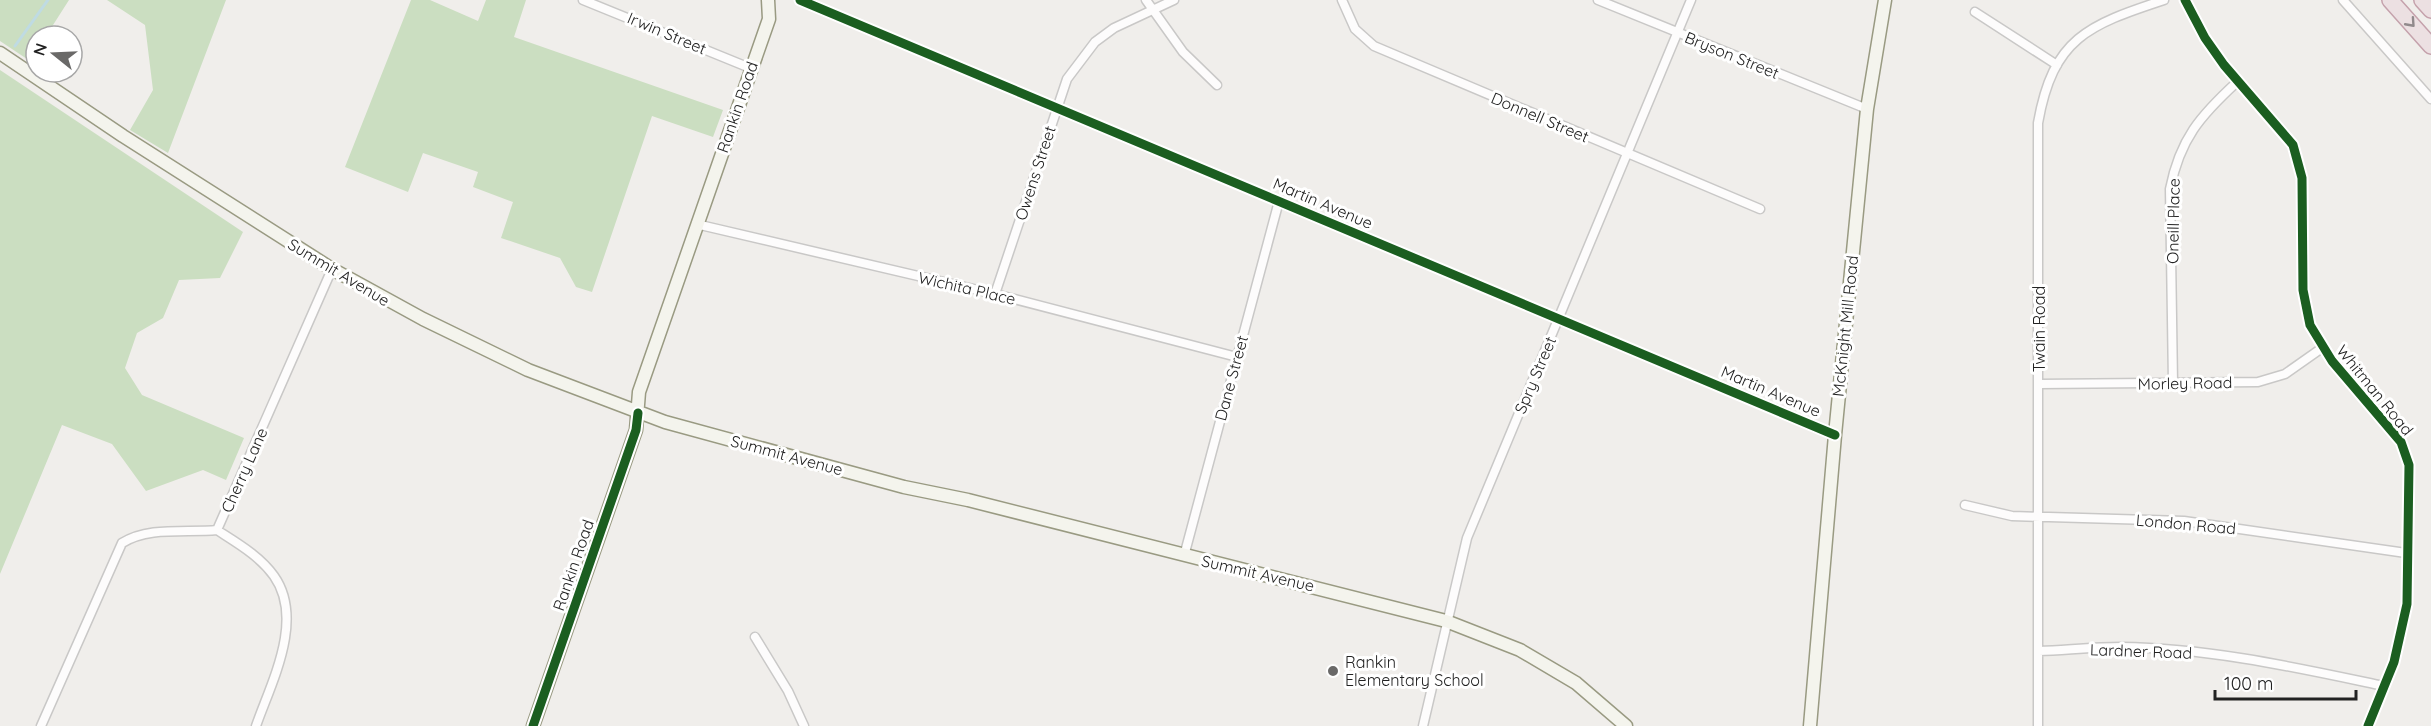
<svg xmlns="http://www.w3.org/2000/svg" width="2431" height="726" font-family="Quicksand,sans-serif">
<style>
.forest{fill:#cbdec1}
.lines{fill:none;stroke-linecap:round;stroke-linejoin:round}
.stream{stroke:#bfdbe3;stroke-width:3}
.street-casing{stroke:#c9c8c7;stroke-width:11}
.secondary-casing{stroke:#999a82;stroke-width:15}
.highway-casing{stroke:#c5a2ac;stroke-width:18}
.street{stroke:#fdfcfc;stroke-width:8}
.secondary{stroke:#f4f4ed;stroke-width:12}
.highway{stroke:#ece0e2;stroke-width:15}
.cycleway-casing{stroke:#fff;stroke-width:13}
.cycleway{stroke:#1b5e20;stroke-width:9}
.oneway{stroke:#918a8c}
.poi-dot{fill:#6a6968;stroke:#fff;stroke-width:2}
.labels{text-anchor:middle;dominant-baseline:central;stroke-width:6;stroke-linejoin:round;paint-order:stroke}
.street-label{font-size:16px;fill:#222;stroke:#fff}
.poi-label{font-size:16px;fill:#222;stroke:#fff;text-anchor:start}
</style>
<rect width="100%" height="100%" fill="#f0eeeb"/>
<path class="forest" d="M 0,0 L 69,0 L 46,36 L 36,36 L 36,51 L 30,61 L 0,41 Z
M 107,0 L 226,0 L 168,153 L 130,130 L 153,90 L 145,25 Z
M 411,0 L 430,0 L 478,21 L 486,0 L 526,0 L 514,37 L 723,110 L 713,137 L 652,116 L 592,292 L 576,287 L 560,258 L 501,238 L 513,202 L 473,187 L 478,172 L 423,153 L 408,192 L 345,167 Z
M 0,70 L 243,232 L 220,278 L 179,280 L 163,318 L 137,333 L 125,368 L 142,395 L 244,438 L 226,480 L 203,470 L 146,491 L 112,444 L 62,425 L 0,574 Z"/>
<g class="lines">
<path class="stream" d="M 15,46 L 48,0"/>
<defs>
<path id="street" d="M 583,0 L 750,68
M 800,0 L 1835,435
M 1146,0 L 1183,52 L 1217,85
M 1342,0 L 1355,29 L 1374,46 L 1760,209
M 1598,0 L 1867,109
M 2185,0 L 2205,38 L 2224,65 L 2293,145 L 2302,178 L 2303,290 L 2310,325 L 2332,361 L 2401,442 L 2409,465 L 2407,604 L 2394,662 L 2368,726
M 2343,0 L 2431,99
M 1975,12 L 2057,65
M 696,224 L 995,294 L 1237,357
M 995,294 L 1067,79 L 1095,42 L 1114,28 L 1174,0
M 2173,383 L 2170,189 C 2180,139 2200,116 2237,82
M 2039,384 L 2258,382 L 2285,374 L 2322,348
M 1965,505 L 2012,516 L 2184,521 L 2406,553
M 217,530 C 237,543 260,556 274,576 C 305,620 271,683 256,726
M 1184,556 L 1279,201
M 755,637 L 788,691 L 804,726
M 2039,651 C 2066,650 2094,647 2121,647 C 2210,648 2298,668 2384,686
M 41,726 L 122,543 C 149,526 186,533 217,530 L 332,269
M 1423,726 L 1467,538 L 1691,0
M 2038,726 L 2038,123 C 2053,38 2088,25 2164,0"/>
<path id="secondary" d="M 0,53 L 123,136 L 332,269 L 423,319 L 528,370 L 665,422 L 904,487 L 968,500 L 1446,621 L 1520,650 L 1576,683 L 1626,726
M 533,726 L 636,430 L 639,392 L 769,19 L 768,0
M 1810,726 L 1835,435 L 1867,109 L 1885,0"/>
<path id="highway" d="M 2390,0 L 2431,46
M 2422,0 L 2431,10"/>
</defs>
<use href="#street" class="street-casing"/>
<use href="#secondary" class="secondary-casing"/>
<use href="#highway" class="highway-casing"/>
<use href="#street" class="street"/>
<use href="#secondary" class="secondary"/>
<use href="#highway" class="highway"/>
<defs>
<path id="cycleway" d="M 800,0 L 1835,435
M 2185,0 L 2205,38 L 2224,65 L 2293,145 L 2302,178 L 2303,290 L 2310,325 L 2332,361 L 2401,442 L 2409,465 L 2407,604 L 2394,662 L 2368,726
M 533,726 L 636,430 L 638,413"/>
</defs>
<use href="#cycleway" class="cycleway-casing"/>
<use href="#cycleway" class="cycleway"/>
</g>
<defs><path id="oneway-chevron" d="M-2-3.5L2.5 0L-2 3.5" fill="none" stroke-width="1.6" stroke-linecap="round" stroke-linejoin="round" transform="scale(1.5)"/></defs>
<use class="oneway" href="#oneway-chevron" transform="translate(2411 23) rotate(48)"/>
<circle class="poi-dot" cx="1333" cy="671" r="6"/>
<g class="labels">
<g class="street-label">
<text transform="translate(667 33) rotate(23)">Irwin Street</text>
<text transform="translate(1732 55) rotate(22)">Bryson Street</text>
<text transform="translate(737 107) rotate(-71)">Rankin Road</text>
<text transform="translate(1540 117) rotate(23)">Donnell Street</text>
<text transform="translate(1035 173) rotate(-72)">Owens Street</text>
<text transform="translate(1323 203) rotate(23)">Martin Avenue</text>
<text transform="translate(2173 221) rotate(-89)">Oneill Place</text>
<text transform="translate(339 272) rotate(31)">Summit Avenue</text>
<text transform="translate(967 288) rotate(13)">Wichita Place</text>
<text transform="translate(1845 326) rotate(-84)">McKnight Mill Road</text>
<text transform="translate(2039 329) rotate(-90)">Twain Road</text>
<text transform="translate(1535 375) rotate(-67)">Spry Street</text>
<text transform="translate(1231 378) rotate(-75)">Dane Street</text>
<text transform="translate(2185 383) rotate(-1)">Morley Road</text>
<text transform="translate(2375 390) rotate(51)">Whitman Road</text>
<text transform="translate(1771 391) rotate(23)">Martin Avenue</text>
<text transform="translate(787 455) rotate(15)">Summit Avenue</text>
<text transform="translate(244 470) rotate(-66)">Cherry Lane</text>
<text transform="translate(2186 524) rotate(5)">London Road</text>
<text transform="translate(573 565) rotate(-71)">Rankin Road</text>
<text transform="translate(1258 573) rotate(13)">Summit Avenue</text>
<text transform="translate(2141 651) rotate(2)">Lardner Road</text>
</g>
<g class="poi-label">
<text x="1345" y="662">Rankin<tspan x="1345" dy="18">Elementary School</tspan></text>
</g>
</g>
<g transform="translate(54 54) rotate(288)"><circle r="28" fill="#ffffff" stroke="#a7a7a7" stroke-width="1.5"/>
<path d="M0-4.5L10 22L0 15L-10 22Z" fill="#6a6968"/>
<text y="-9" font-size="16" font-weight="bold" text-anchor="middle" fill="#222222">N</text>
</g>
<path d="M2215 690v9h141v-9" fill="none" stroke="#222222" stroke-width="3"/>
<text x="2224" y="690" font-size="18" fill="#222222" stroke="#ffffff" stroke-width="4.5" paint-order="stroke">100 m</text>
</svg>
